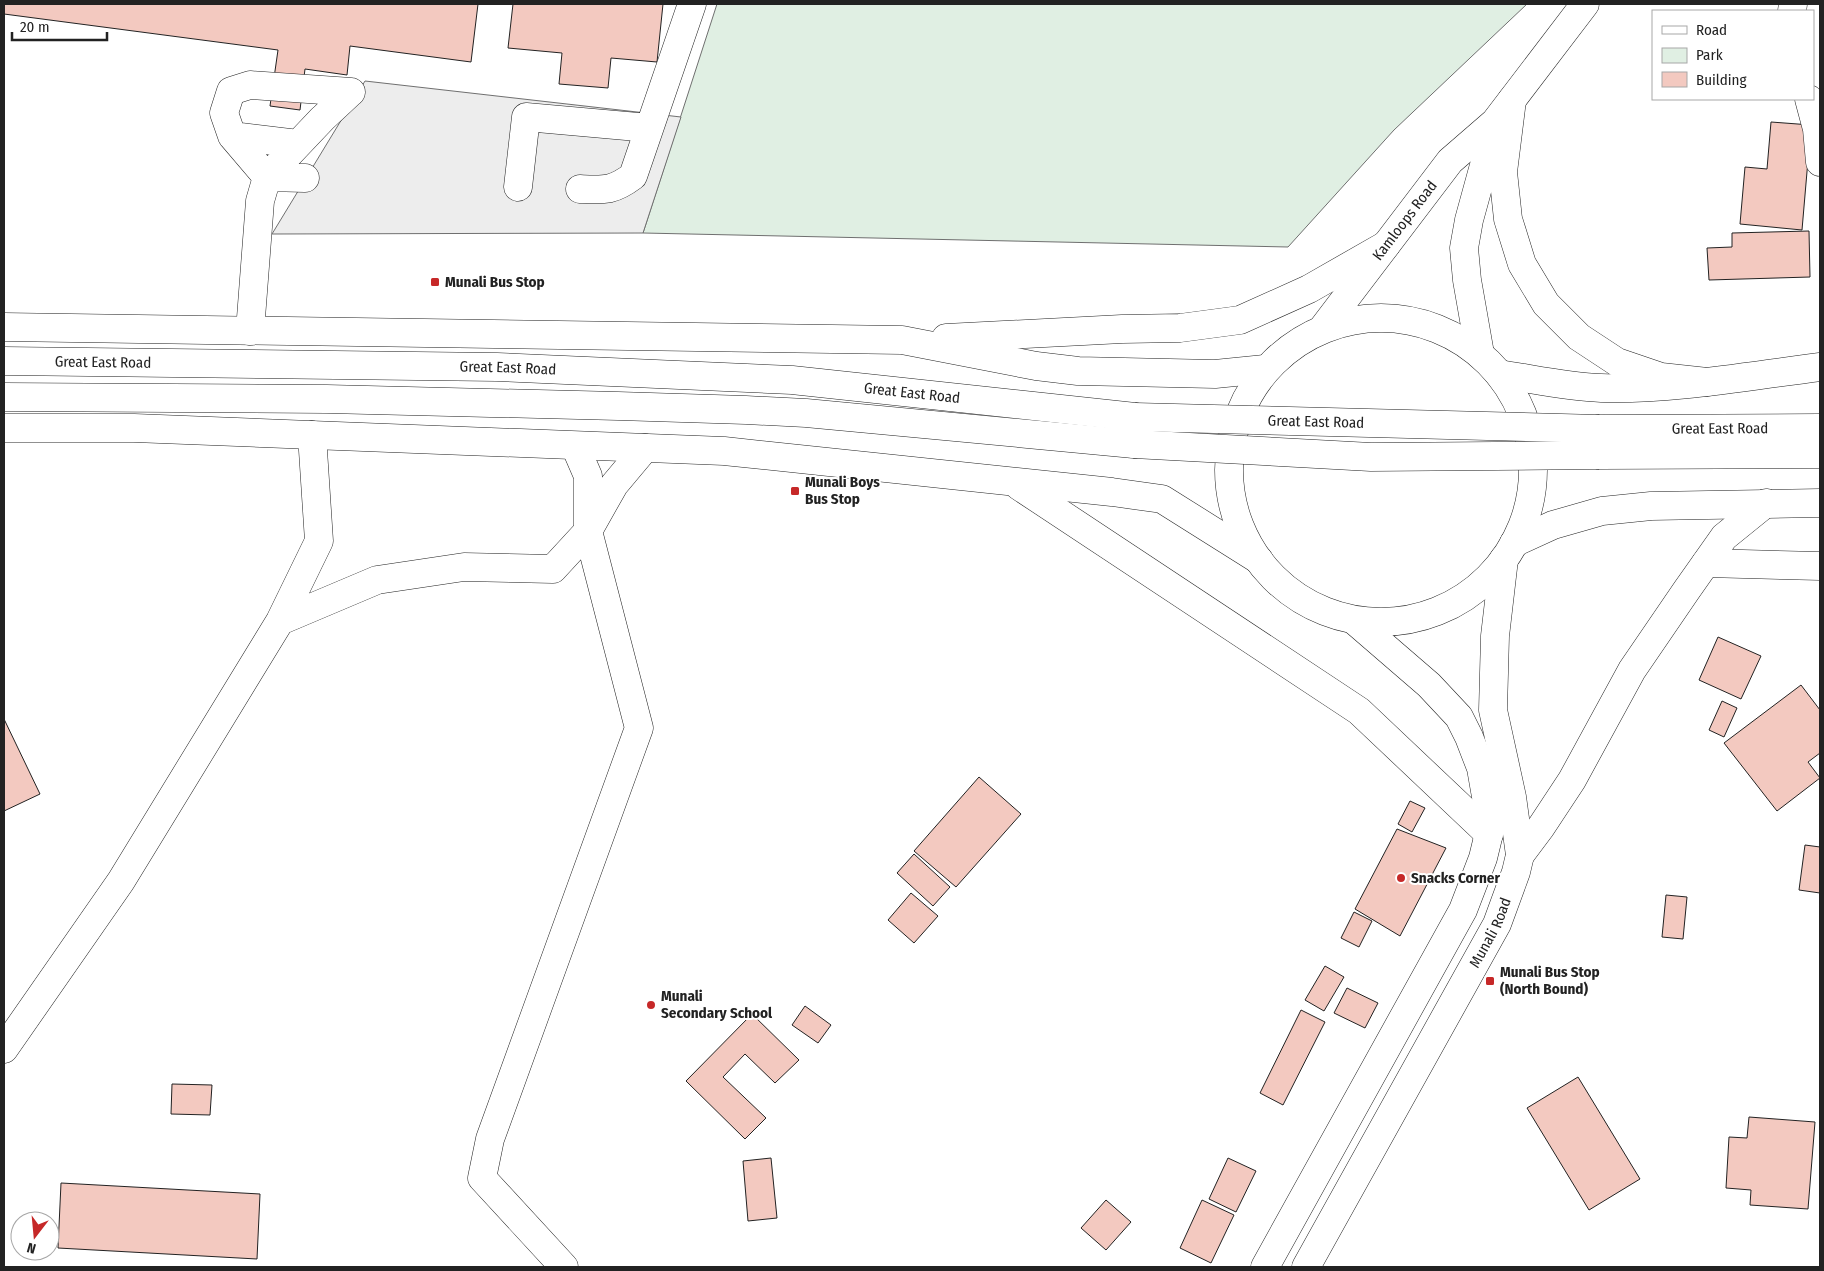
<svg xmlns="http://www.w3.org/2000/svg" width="1824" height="1271" font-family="'Fira Sans Condensed',sans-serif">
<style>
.green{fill:#e0efe3;stroke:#6f6f6f}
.parking{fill:#ededed;stroke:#6f6f6f}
.building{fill:#f3c9c0;stroke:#222}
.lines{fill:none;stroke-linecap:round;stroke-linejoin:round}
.minor-casing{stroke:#222;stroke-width:29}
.major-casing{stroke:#222;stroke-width:29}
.minor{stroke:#fff;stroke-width:28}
.major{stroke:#fff;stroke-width:28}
.major-bridge-casing{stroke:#222;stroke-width:29;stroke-linecap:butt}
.major-bridge{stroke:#fff;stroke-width:28}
.poi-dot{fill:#c62828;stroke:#fff;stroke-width:2}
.labels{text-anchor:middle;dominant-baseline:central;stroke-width:4;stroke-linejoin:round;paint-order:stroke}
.street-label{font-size:15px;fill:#222;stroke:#fff}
.poi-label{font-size:15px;font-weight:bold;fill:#222;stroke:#fff;text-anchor:start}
</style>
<rect width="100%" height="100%" fill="#fff"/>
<path class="green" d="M 717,4 L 1527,4 L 1394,130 L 1288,247 L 643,233 Z"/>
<path class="parking" d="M 365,81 L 681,117 L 643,233 L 272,234 Z"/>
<path class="building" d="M 4,4 L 478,4 L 471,62 L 350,46 L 347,75 L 305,69 L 300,110 L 270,106 L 278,50 L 4,14 Z
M 513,4 L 663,4 L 657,62 L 611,58 L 608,88 L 559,84 L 562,53 L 508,48 Z
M 1771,122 L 1811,125 L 1802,230 L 1740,224 L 1745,167 L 1767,169 Z
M 1809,231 L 1810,277 L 1709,280 L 1707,248 L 1732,247 L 1732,233 Z
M 1718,637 L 1761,656 L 1741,699 L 1699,680 Z
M 1801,685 L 1820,710 L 1820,753 L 1808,762 L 1820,778 L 1777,811 L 1724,743 Z
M 1722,701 L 1737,708 L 1724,737 L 1709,730 Z
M 4,719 L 40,794 L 4,811 Z
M 979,777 L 1021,814 L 956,887 L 914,851 Z
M 1410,801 L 1425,808 L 1412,832 L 1398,824 Z
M 1397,829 L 1446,848 L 1400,936 L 1355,909 Z
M 1805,845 L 1820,847 L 1820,893 L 1799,890 Z
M 914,854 L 950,887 L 933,906 L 897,873 Z
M 911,893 L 938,916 L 914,943 L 888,920 Z
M 1666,895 L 1687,897 L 1683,939 L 1662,937 Z
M 1354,912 L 1372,921 L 1359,947 L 1341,938 Z
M 1325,966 L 1344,977 L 1324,1011 L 1305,1000 Z
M 1347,988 L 1378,1003 L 1365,1028 L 1334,1013 Z
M 805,1006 L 831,1025 L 818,1043 L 792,1025 Z
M 1301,1010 L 1325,1022 L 1283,1105 L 1260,1093 Z
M 752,1014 L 799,1060 L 775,1083 L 745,1054 L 723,1077 L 766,1118 L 745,1139 L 686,1081 Z
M 1578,1077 L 1640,1179 L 1589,1210 L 1527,1108 Z
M 172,1084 L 212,1085 L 210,1115 L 171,1114 Z
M 1749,1117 L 1815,1122 L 1808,1209 L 1750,1205 L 1751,1190 L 1726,1188 L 1729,1137 L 1747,1138 Z
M 771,1158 L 777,1218 L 748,1221 L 743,1161 Z
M 1228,1158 L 1256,1171 L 1236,1212 L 1209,1199 Z
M 61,1183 L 260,1194 L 257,1259 L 58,1248 Z
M 1106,1200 L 1131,1222 L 1106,1250 L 1081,1228 Z
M 1202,1200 L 1234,1215 L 1211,1263 L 1180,1248 Z"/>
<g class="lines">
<defs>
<path id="minor" d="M 1792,11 L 1793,4
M 1809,99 L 1817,129 L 1820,162
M 232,136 L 298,144
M 305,178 L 267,177 L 232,136 L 224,113 L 231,91 L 250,85 L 351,92
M 518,187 L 526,117 L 649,128
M 580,189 C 605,190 613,191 633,176 L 692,4
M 250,331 L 260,201 L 267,177 L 322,119 L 351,92
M 1706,563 L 1820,566
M 280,621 L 377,580 L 464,567 L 553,569 L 588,531 L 614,485 L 645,448
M 4,1049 L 121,881 L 280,621 L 319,541 L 312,435
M 564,1267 L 482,1178 L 490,1139 L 639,728 L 588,531 L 588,476 L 575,446"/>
<g id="major">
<path d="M 1512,100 L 1503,172 L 1508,219 L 1522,264 L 1546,304 L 1579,337 L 1617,362 L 1661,377 L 1707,382"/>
<circle cx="1381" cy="470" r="152"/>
<path d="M 4,327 L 902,340 L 1036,366 L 1078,371 L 1215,374 L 1265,369"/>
<path id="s1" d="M 1323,328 L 1450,161 L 1495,122 L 1585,4"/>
<path d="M 946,338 L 1122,329 L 1180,328 L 1240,320 L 1309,289 L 1386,245"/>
<path d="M 1480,354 L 1467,280 L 1464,248 L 1469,220 L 1494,129"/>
<path id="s2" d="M 4,361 L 497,367 L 792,380 L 1135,417"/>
<path d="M 1499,374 C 1533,379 1567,387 1601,388 C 1674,390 1748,376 1820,367"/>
<path d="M 4,397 L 327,399 L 618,406 L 746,410 L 806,413 L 1134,444"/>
<path d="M 4,428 L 134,428 L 724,451 L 1112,492 L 1162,499 L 1259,560"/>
<path id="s3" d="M 1599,429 L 1820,428"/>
<path d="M 1599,455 L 1820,454"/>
<path d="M 1019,486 L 1359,711 L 1489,834"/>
<path d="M 1514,543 L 1553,525 L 1602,511 L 1651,506 L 1820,503"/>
<path d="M 1520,855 L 1541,827 L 1572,780 L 1632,670 L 1686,591 L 1724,537 L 1766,503"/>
<path d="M 1265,1267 L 1463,910 L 1483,858 L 1491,825 L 1481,768 L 1469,737 L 1459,717 L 1429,685 L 1356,622"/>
<path id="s4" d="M 1306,1267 L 1497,924 L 1516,872 L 1520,855 L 1512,797 L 1493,710 L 1495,636 L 1504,559"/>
</g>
</defs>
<use href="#minor" class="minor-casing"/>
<use href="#major" class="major-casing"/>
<use href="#minor" class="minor"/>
<use href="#major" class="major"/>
<defs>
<g id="major-bridge">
<path id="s5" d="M 1135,417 L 1599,429"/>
<path d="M 1134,444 L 1371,457 L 1599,455"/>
</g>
</defs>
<use href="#major-bridge" class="major-bridge-casing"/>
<use href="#major-bridge" class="major-bridge"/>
</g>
<g class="poi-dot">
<rect x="430" y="277" width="10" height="10" rx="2.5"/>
<rect x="790" y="486" width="10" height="10" rx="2.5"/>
<circle cx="1401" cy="878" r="5"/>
<rect x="1485" y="976" width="10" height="10" rx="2.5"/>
<circle cx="651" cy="1005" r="5"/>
</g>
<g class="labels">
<g class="street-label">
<text stroke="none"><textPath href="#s1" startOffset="135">Kamloops Road</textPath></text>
<text stroke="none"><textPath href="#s2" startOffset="99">Great East Road</textPath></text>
<text stroke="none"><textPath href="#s2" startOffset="504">Great East Road</textPath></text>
<text stroke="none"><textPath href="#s2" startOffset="909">Great East Road</textPath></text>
<text stroke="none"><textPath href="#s5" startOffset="181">Great East Road</textPath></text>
<text stroke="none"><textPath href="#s3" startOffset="121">Great East Road</textPath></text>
<text stroke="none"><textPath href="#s4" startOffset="382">Munali Road</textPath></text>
</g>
<g class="poi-label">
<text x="445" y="282">Munali Bus Stop</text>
<text x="805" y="482">Munali Boys<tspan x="805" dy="17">Bus Stop</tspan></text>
<text x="1411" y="878">Snacks Corner</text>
<text x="1500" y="972">Munali Bus Stop<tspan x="1500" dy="17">(North Bound)</tspan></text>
<text x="661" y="996">Munali<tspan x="661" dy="17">Secondary School</tspan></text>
</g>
</g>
<rect width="1824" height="1271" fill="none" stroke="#222222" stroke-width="10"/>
<rect x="1652" y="10" width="162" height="90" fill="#ffffff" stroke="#a7a7a7"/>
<rect x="1662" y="26" width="25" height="8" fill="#ffffff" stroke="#a7a7a7"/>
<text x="1696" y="35" font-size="15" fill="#222222">Road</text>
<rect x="1662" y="48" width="25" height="15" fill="#e0efe3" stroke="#a7a7a7"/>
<text x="1696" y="60" font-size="15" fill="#222222">Park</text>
<rect x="1662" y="72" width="25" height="15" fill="#f3c9c0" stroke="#a7a7a7"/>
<text x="1696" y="85" font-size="15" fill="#222222">Building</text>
<g transform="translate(35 1236) rotate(196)"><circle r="24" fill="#ffffff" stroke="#a7a7a7"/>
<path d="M0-4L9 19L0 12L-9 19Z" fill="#c62828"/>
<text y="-8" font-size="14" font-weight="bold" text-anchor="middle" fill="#222222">N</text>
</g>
<path d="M12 32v8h95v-8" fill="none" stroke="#222222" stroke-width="2.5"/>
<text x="20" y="32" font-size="15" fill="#222222" stroke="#ffffff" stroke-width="4" paint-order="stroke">20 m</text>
</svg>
